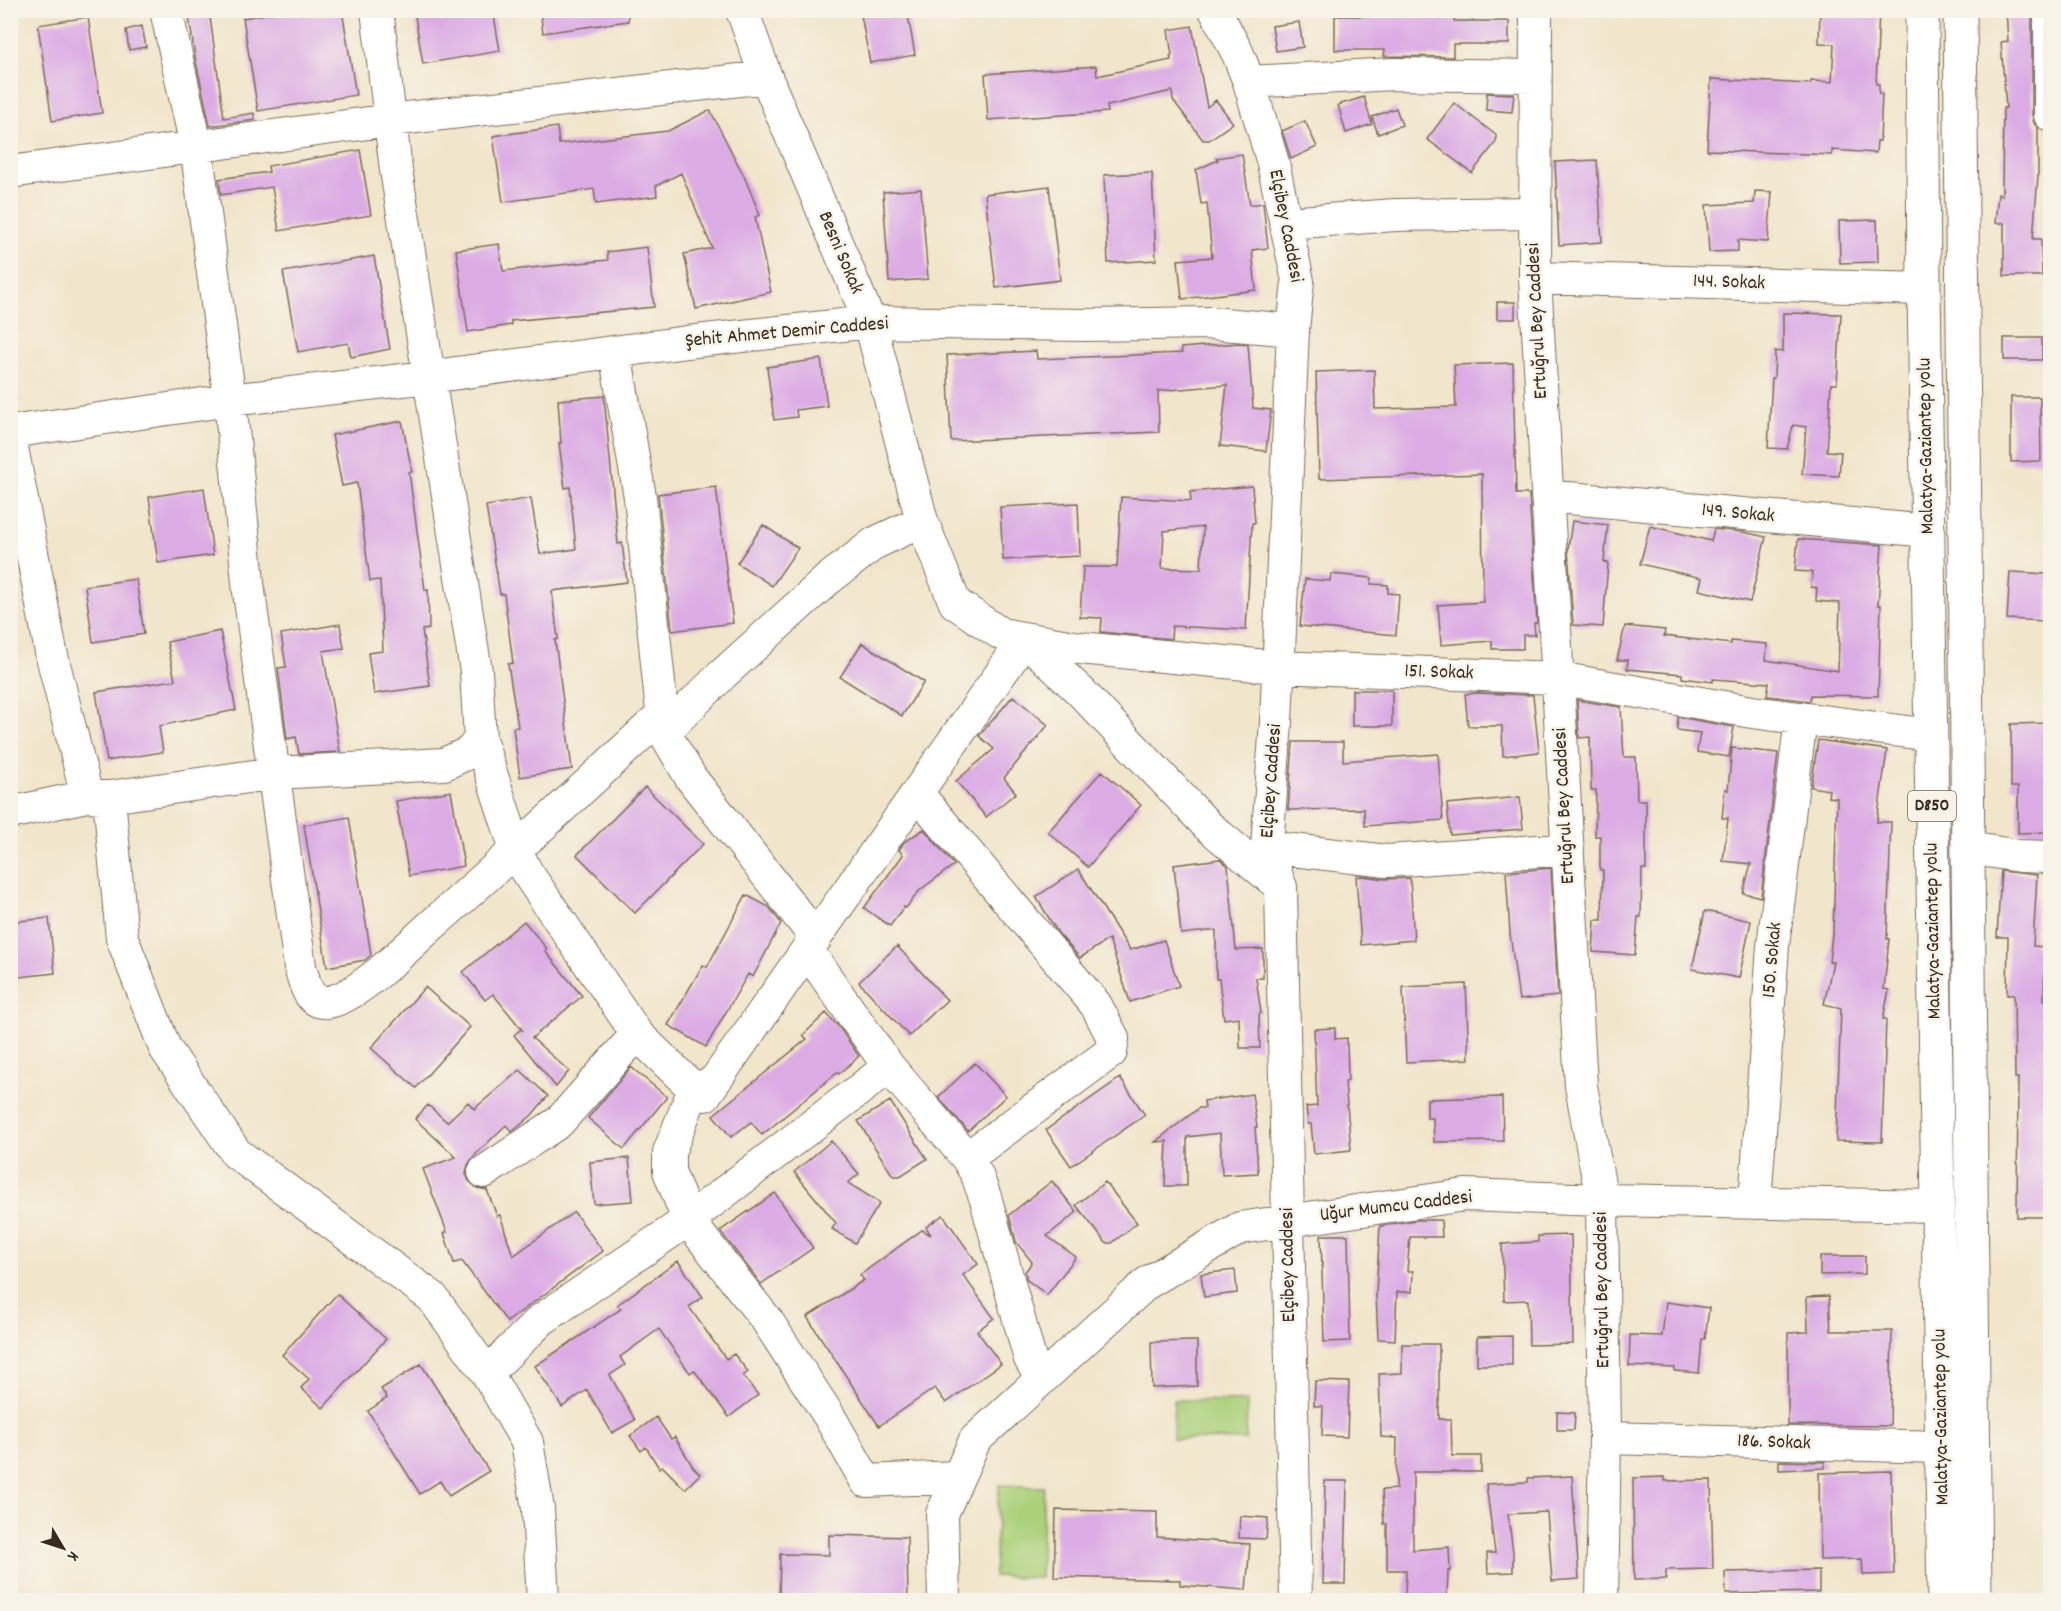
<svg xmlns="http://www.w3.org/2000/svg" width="2061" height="1611" font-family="Dekko,sans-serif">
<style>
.green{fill:#abd07a;stroke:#737d4c;stroke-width:1.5}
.building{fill:#dbabe4;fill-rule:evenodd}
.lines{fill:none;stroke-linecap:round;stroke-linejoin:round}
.minor-casing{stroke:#7b6b5b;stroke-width:34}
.highway-casing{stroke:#7b6b5b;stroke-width:35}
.minor{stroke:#fff;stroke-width:32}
.highway{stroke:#fff;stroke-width:33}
.labels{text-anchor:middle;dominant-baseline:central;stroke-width:5;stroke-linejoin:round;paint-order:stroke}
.shield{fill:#f7f3e8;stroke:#73665b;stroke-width:1.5}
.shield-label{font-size:18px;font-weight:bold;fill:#3b2a1e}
.street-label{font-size:20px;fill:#3b2a1e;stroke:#f7f3e8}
</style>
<rect width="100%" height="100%" fill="#f7f3e8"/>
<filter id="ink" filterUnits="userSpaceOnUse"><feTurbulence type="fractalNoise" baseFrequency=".0167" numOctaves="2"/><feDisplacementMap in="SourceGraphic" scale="12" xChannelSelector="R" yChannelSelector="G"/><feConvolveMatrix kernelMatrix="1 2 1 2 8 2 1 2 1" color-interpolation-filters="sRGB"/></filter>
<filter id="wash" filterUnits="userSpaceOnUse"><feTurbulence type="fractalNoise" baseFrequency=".008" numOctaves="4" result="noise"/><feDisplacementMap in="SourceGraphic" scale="24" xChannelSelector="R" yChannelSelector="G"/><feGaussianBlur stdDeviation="1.35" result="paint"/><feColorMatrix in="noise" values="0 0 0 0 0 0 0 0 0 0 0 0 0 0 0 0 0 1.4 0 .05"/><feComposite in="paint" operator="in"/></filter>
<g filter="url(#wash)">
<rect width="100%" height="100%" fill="#f1e5cb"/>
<path class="green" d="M 1174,1400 L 1247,1401 L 1246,1440 L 1173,1439 Z
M 999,1485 L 1044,1487 L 1040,1578 L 994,1576 Z"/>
<g id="blocks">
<path class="building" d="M 188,10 L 209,10 L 224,118 L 254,113 L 255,120 L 210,126 L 195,57 Z
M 289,10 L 342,10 L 356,95 L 258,111 L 243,18 Z
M 414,10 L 493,10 L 500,51 L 423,64 Z
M 540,10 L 628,10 L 628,21 L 543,33 Z
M 860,10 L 907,10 L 915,55 L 870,63 Z
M 1385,10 L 1454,10 L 1454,21 L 1509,21 L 1509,44 L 1453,44 L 1453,57 L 1384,56 L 1385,50 L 1335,50 L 1335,16 L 1385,16 Z
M 1820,10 L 1879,10 L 1876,84 L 1879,84 L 1879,94 L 1882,94 L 1880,141 L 1877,141 L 1876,153 L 1832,150 L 1832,155 L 1707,150 L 1711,79 L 1810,84 L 1811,81 L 1832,82 L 1834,44 L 1819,43 Z
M 2006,10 L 2032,10 L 2032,115 L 2034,123 L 2038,128 L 2038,176 L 2033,239 L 2041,239 L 2042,276 L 2004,276 L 2004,223 L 1995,223 L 1998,194 L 2002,195 L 2003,108 L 2006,108 L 2001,42 L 2008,41 Z
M 88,17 L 102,113 L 52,121 L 38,25 Z
M 1299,22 L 1303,47 L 1276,51 L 1272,26 Z
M 142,26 L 146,47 L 129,50 L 126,30 Z
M 1192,26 L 1207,107 L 1216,100 L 1233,123 L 1209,140 L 1203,140 L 1173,100 L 1172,91 L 1107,106 L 1108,112 L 988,120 L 985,74 L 1096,66 L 1097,76 L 1171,60 L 1170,56 L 1172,55 L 1168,30 Z
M 1487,93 L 1514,94 L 1512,112 L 1486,110 Z
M 1364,97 L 1372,124 L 1346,133 L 1338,105 Z
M 1454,103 L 1496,135 L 1496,142 L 1472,173 L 1427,139 Z
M 1396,108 L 1402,125 L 1378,134 L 1372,117 Z
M 710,110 L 744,176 L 760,215 L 755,217 L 771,292 L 696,309 L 684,254 L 712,248 L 681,173 L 656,186 L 657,196 L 596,204 L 594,189 L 503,202 L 493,136 L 557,127 L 559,144 L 668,131 Z
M 1305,121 L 1317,147 L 1291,159 L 1282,131 Z
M 360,150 L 371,215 L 279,231 L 272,187 L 221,195 L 219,179 L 269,172 L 268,166 Z
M 1242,154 L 1250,205 L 1263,203 L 1268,248 L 1252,250 L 1256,290 L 1182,299 L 1178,260 L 1212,257 L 1207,203 L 1201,204 L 1196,170 L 1218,160 L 1216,158 Z
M 1597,160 L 1602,242 L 1559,245 L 1555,162 Z
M 1152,173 L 1156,260 L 1108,263 L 1104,175 Z
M 1049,186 L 1060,280 L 996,288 L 985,194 Z
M 921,189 L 928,279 L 889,282 L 883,192 Z
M 1755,191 L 1772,192 L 1768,242 L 1738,240 L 1738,251 L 1709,252 L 1706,205 L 1754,203 Z
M 1877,220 L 1878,262 L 1840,263 L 1839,221 Z
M 499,244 L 503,271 L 608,260 L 607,252 L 647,247 L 654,307 L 511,321 L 511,325 L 468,332 L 456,250 Z
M 374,256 L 390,349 L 351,357 L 348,343 L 298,352 L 283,272 Z
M 1497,302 L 1515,302 L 1515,319 L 1497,319 Z
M 1783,313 L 1841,314 L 1837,384 L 1831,384 L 1827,451 L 1841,452 L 1839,476 L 1802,474 L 1806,427 L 1793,425 L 1787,449 L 1768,448 L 1772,378 L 1774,378 L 1775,351 L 1783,352 Z
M 2004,338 L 2042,338 L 2042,360 L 2004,360 Z
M 1239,343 L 1248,344 L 1253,408 L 1271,410 L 1266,451 L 1220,446 L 1227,385 L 1158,391 L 1159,432 L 951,441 L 947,355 L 1036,351 L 1037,359 L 1182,353 L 1181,348 Z
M 821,359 L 827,406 L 796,410 L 797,417 L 774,420 L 767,367 Z
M 1513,363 L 1516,494 L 1529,494 L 1537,623 L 1534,623 L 1535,635 L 1523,635 L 1523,649 L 1492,649 L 1492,641 L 1441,645 L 1438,605 L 1483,602 L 1482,474 L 1319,479 L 1316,372 L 1374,370 L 1375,409 L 1456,407 L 1454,365 Z
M 604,396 L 618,544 L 622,543 L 627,582 L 552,591 L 558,639 L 555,640 L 572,769 L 520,777 L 513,728 L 518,727 L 508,664 L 513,663 L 504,594 L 500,594 L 486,506 L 531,498 L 540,554 L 576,549 L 570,487 L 565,488 L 559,443 L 561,443 L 558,400 Z
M 2011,397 L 2040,397 L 2041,461 L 2011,462 Z
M 402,421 L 412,472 L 409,472 L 425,590 L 428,589 L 429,629 L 422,630 L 430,686 L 374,694 L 368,653 L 383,651 L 380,580 L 370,581 L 357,483 L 342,486 L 332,435 Z
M 1252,486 L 1255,523 L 1252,523 L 1246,630 L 1172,626 L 1171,639 L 1101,632 L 1102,618 L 1080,617 L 1083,567 L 1117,567 L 1121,497 L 1191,501 L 1190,492 ZM 1203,527 L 1201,569 L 1162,568 L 1164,531 Z
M 716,487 L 733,623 L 672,631 L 658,494 Z
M 204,488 L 213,555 L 158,563 L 149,497 Z
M 1078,503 L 1080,556 L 1003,560 L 1000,507 Z
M 1572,521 L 1608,525 L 1604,562 L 1608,563 L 1603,627 L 1573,625 L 1568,549 Z
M 763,525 L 798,548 L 772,586 L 737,563 Z
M 1650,526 L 1711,541 L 1714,529 L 1743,532 L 1766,537 L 1750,602 L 1699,590 L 1702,578 L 1640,564 Z
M 1798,539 L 1882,545 L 1878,605 L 1881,605 L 1878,696 L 1811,695 L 1810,701 L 1767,696 L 1769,683 L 1713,679 L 1713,682 L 1682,678 L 1682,674 L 1627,669 L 1628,660 L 1617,660 L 1625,626 L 1665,630 L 1664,636 L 1731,644 L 1731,641 L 1767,644 L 1766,660 L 1838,671 L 1840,603 L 1816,601 L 1817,588 L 1811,587 L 1812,572 L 1795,571 Z
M 2010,572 L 2050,574 L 2047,621 L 2007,619 Z
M 1331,574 L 1372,578 L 1371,584 L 1388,585 L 1388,593 L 1399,594 L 1396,635 L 1300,626 L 1305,579 L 1330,581 Z
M 136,579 L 144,634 L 93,642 L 85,586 Z
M 340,624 L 344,648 L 323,651 L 340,752 L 299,754 L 296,737 L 287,739 L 278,668 L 286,667 L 281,634 Z
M 220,631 L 236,710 L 159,726 L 163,752 L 107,761 L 96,692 L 175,680 L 167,642 Z
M 862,643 L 924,682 L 902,716 L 840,677 Z
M 1352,690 L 1392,690 L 1392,726 L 1352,726 Z
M 1478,693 L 1533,695 L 1539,752 L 1503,756 L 1502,726 L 1468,726 L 1465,694 Z
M 1013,696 L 1048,725 L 1004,778 L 1016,793 L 986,817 L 956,781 L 994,749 L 979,736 Z
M 1577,700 L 1621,707 L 1624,757 L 1636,757 L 1637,800 L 1646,800 L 1646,869 L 1642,869 L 1641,917 L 1638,917 L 1635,955 L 1593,952 L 1595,920 L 1602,920 L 1603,870 L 1600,870 L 1600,836 L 1595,836 L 1596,790 L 1591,790 L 1590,737 L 1579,738 Z
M 1678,717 L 1734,727 L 1729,757 L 1697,752 L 1700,733 L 1677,730 Z
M 2050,723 L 2050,832 L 2018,833 L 2018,787 L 2011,787 L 2011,724 Z
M 1818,740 L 1887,750 L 1877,822 L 1891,822 L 1887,939 L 1889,939 L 1884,989 L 1889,990 L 1883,1019 L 1886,1019 L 1882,1142 L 1836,1141 L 1841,1008 L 1824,1004 L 1833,962 L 1829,962 L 1832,934 L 1833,934 L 1837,798 L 1828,797 L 1829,790 L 1811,787 Z
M 1293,742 L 1343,742 L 1343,761 L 1438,754 L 1443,820 L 1365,826 L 1364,809 L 1288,810 Z
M 1732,748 L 1778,753 L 1761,897 L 1743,893 L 1751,864 L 1723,861 L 1728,818 L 1722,818 L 1725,789 L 1728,790 Z
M 1102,771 L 1141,805 L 1088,867 L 1048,832 Z
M 645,787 L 703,844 L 635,913 L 577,855 Z
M 451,791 L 464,866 L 409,876 L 396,801 Z
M 1520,797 L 1523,829 L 1450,835 L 1447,804 Z
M 349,817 L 371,955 L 365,960 L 327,967 L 304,825 Z
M 924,829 L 954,865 L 920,890 L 906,908 L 904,907 L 890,926 L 864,908 L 903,855 L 899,850 L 904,842 Z
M 1220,859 L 1228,866 L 1236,950 L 1263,949 L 1263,978 L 1256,978 L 1261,1013 L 1259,1014 L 1260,1048 L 1240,1048 L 1239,1017 L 1224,1019 L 1219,979 L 1216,979 L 1216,930 L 1181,934 L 1174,865 Z
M 1551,868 L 1558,996 L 1519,1000 L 1510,934 L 1506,872 Z
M 1078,869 L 1130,950 L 1164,940 L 1179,986 L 1130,1002 L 1109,939 L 1080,958 L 1058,933 L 1036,897 Z
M 2001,871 L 2037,875 L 2033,946 L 2045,947 L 2044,1000 L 2048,1000 L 2047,1072 L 2049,1109 L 2050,1109 L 2050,1217 L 2017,1217 L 2018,1078 L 2015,1078 L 2014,995 L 2007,995 L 2008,937 L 1997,937 Z
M 1362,876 L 1385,879 L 1410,878 L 1414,940 L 1361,945 L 1356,877 Z
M 746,895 L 769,907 L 781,923 L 753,977 L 748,974 L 706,1047 L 668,1025 L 703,965 L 707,967 Z
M 1705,911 L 1751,921 L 1739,978 L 1692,969 Z
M 49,918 L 55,973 L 10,978 L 10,922 Z
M 524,921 L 547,949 L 545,951 L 582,996 L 532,1038 L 569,1071 L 556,1087 L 514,1035 L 521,1029 L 523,1031 L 493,994 L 485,1000 L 463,972 Z
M 897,946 L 947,1000 L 909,1036 L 859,982 Z
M 1466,984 L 1469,1059 L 1406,1062 L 1403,987 Z
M 425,987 L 470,1027 L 416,1088 L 371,1048 Z
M 826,1013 L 839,1027 L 859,1056 L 839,1074 L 838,1072 L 762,1135 L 751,1122 L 731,1137 L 713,1115 L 807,1039 L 803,1035 Z
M 1335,1028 L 1335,1039 L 1347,1038 L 1348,1081 L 1345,1082 L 1351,1150 L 1314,1154 L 1311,1124 L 1308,1124 L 1306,1107 L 1317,1106 L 1314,1029 Z
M 975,1063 L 1006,1096 L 968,1131 L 938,1097 Z
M 631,1067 L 667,1097 L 624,1149 L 588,1118 Z
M 520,1070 L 548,1096 L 531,1116 L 512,1132 L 506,1125 L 474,1156 L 468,1165 L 466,1174 L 469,1181 L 477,1188 L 487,1190 L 497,1216 L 500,1215 L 513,1256 L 574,1212 L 603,1251 L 507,1322 L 462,1261 L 454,1263 L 444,1233 L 447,1232 L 423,1169 L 456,1157 L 415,1119 L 428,1105 L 447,1122 L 468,1102 L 474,1109 Z
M 1120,1078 L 1145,1115 L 1071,1166 L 1046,1130 Z
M 1252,1094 L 1257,1127 L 1255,1127 L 1258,1173 L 1222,1175 L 1220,1133 L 1187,1137 L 1187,1186 L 1165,1186 L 1167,1141 L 1155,1142 L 1199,1108 L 1205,1108 L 1204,1101 Z
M 1502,1097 L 1503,1141 L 1434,1142 L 1433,1118 L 1427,1118 L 1427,1099 Z
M 890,1101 L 927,1159 L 900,1176 L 893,1176 L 858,1121 Z
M 831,1141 L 859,1174 L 848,1183 L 880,1203 L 855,1243 L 832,1229 L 836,1223 L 794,1172 Z
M 629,1158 L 633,1201 L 594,1204 L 590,1162 Z
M 1052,1181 L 1077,1212 L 1047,1236 L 1076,1257 L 1047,1295 L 1027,1280 L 1025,1272 L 1032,1262 L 1016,1242 L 1009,1215 Z
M 1105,1182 L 1137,1223 L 1112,1243 L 1106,1243 L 1076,1205 Z
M 775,1193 L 813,1248 L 761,1284 L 720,1231 Z
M 943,1215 L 978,1264 L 963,1275 L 994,1318 L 977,1331 L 1001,1364 L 946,1403 L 935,1388 L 879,1426 L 807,1317 L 864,1280 L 860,1275 L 922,1230 L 931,1235 L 926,1227 Z
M 1416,1220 L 1441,1220 L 1442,1237 L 1410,1237 L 1407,1271 L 1413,1271 L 1412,1292 L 1397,1292 L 1395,1340 L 1378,1339 L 1376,1294 L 1380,1226 Z
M 1321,1235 L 1348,1235 L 1350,1341 L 1324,1342 Z
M 1571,1235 L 1573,1344 L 1529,1345 L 1528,1300 L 1504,1301 L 1502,1244 L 1538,1242 L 1538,1236 Z
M 1820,1256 L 1865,1256 L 1865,1274 L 1820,1275 Z
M 678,1261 L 703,1297 L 689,1307 L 726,1359 L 734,1354 L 748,1372 L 743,1376 L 758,1395 L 729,1417 L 694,1370 L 690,1373 L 659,1329 L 620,1357 L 625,1365 L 610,1375 L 635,1420 L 612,1433 L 587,1390 L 562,1407 L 535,1366 L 621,1309 L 617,1305 Z
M 1235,1270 L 1237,1293 L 1204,1297 L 1201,1274 Z
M 337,1294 L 386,1339 L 323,1408 L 301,1388 L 309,1379 L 282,1355 Z
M 1829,1296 L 1831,1331 L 1892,1331 L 1890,1426 L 1788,1425 L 1788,1333 L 1808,1332 L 1807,1297 Z
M 1666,1302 L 1709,1308 L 1705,1339 L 1702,1339 L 1699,1373 L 1675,1371 L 1675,1368 L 1629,1366 L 1630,1335 L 1662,1336 Z
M 1512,1336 L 1512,1365 L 1477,1365 L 1477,1337 Z
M 1197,1341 L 1197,1386 L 1152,1388 L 1151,1342 Z
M 1402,1344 L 1439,1344 L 1439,1419 L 1451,1419 L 1452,1456 L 1481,1456 L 1481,1472 L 1413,1472 L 1413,1550 L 1449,1547 L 1450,1571 L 1448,1571 L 1447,1597 L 1405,1596 L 1406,1570 L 1387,1570 L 1387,1524 L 1384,1524 L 1382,1490 L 1396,1489 L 1397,1438 L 1381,1437 L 1379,1374 L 1402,1373 Z
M 421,1364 L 489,1471 L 449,1496 L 440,1481 L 420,1494 L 368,1411 L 387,1398 L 381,1389 Z
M 1315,1381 L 1349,1382 L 1347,1437 L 1322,1436 L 1323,1406 L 1314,1406 Z
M 1557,1412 L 1575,1413 L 1574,1430 L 1557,1430 Z
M 656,1417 L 671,1439 L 675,1437 L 693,1467 L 700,1474 L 685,1489 L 662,1466 L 659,1468 L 646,1447 L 641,1451 L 630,1436 Z
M 1779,1461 L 1825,1462 L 1825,1468 L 1779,1470 Z
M 1891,1471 L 1894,1574 L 1863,1575 L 1862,1559 L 1820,1560 L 1819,1473 Z
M 1572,1476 L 1579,1579 L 1552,1581 L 1547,1512 L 1508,1514 L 1513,1552 L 1513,1572 L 1488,1573 L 1487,1553 L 1495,1553 L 1486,1484 L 1528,1482 L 1528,1478 Z
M 1665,1477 L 1665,1481 L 1711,1480 L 1713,1569 L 1666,1570 L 1666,1579 L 1634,1580 L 1633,1478 Z
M 1325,1481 L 1347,1481 L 1345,1584 L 1323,1584 Z
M 1056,1510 L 1157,1512 L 1157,1537 L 1250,1544 L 1246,1590 L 1180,1585 L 1180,1580 L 1054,1577 Z
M 1240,1516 L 1268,1518 L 1266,1539 L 1239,1538 Z
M 829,1535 L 907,1537 L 908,1600 L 779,1600 L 780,1554 L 829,1555 Z
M 1819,1570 L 1819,1592 L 1726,1594 L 1725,1572 Z"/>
</g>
</g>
<g filter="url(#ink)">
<use href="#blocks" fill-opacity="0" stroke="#7b6b5b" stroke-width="1.5"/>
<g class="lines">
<defs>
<path id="minor" d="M 166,10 L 196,146 L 230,400 L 249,592 L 300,967 C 305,982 307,1004 328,1002 C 358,998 409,945 433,924 C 511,856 586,785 662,715
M 742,10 L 766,77 L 870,322 L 922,521 L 955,603 L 1001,634 L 1080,648 L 1277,667 L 1558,678 L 1752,712 L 1931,735
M 1215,10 L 1238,54 L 1249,82 L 1273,163 L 1298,281 L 1293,330 L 1276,722 L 1267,847 L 1281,888 L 1296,1600
M 1536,10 L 1535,278 L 1581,1086 L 1602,1200 L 1605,1438 L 1602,1600
M 2050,10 L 2050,115
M 1249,82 L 1393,74 L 1535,76
M 10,172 L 390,120 L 766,77
M 1286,223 L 1395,215 L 1534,213
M 1535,278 L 1924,289
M 615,352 L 640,497 L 664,732 L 691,778 L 816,938
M 10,432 L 230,400 L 428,377 L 687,342 L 870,322 L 1087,325 L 1211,323 L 1293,330
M 10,437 L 51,652 L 87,796
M 1547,496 L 1929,531
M 664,732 L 723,674 L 827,580 L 875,543 L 922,521
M 480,739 L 516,850 L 526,871 L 637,1034 L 694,1089 L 705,1095 L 1025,639 L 1081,692 L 1208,826 L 1281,887
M 917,793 L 1096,1005 L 1113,1038 L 1111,1052 L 967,1158
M 109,797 L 122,938 L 165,1048 L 236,1153 L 432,1297 L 487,1373 L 527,1442 L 538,1509 L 543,1600
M 10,813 L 87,796 L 109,797 L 275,773 L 444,764 L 470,752 L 480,739 L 476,671 L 396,170 L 377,10
M 1267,847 L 1387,861 L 1568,849
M 1968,848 L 2019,856 L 2050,857
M 807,950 L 889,1067 L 967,1158 L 977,1175 L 986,1200 L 1030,1359 L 1042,1379
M 712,1083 L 694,1089 L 669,1152 L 669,1171 L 688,1220 L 768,1322 L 829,1416 L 866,1481 L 958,1477
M 484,1172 L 559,1122 L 637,1034
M 1755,1203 L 1773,946 L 1801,718
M 487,1373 L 541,1320 L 688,1220 L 889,1067
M 1605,1438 L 1942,1447
M 944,1600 L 942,1514 L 975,1440 L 1147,1283 L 1240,1228 L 1465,1195 L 1602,1200 L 1938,1206"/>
<path id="highway" d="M 1922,10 L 1924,289 L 1944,1600
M 1960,10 L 1975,1600"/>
</defs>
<use href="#minor" class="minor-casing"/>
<use href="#highway" class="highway-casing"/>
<use href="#minor" class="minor"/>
<use href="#highway" class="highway"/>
</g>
</g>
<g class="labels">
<rect class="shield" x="1908" y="791" width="48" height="30" rx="4.5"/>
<g class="shield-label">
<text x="1932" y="806">D850</text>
</g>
<g class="street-label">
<text transform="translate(1285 226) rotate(79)">Elçibey Caddesi</text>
<text transform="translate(840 253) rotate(67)">Besni Sokak</text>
<text transform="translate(1729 283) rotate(2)">144. Sokak</text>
<text transform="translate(1538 321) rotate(-93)">Ertuğrul Bey Caddesi</text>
<text transform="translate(787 333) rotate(-5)">Şehit Ahmet Demir Caddesi</text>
<text transform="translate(1927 446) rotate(-91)">Malatya-Gaziantep yolu</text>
<text transform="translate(1738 514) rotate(5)">149. Sokak</text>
<text transform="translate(1439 673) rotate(2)">151. Sokak</text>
<text transform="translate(1272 781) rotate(-86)">Elçibey Caddesi</text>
<text transform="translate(1565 806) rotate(-93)">Ertuğrul Bey Caddesi</text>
<text transform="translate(1934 931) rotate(-91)">Malatya-Gaziantep yolu</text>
<text transform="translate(1773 960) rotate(-85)">150. Sokak</text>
<text transform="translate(1396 1207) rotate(-7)">Uğur Mumcu Caddesi</text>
<text transform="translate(1289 1265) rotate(-91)">Elçibey Caddesi</text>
<text transform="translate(1603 1290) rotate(-91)">Ertuğrul Bey Caddesi</text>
<text transform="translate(1942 1417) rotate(-91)">Malatya-Gaziantep yolu</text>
<text transform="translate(1774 1443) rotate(2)">186. Sokak</text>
</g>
</g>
<rect width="2061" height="1611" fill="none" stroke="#f7f3e8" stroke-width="36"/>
<g transform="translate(63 1548) rotate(129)" stroke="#f7f3e8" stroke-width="4.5" paint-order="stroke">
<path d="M0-4.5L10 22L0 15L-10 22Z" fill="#3b2a1e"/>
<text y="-9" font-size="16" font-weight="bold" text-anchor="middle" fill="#3b2a1e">K</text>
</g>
</svg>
